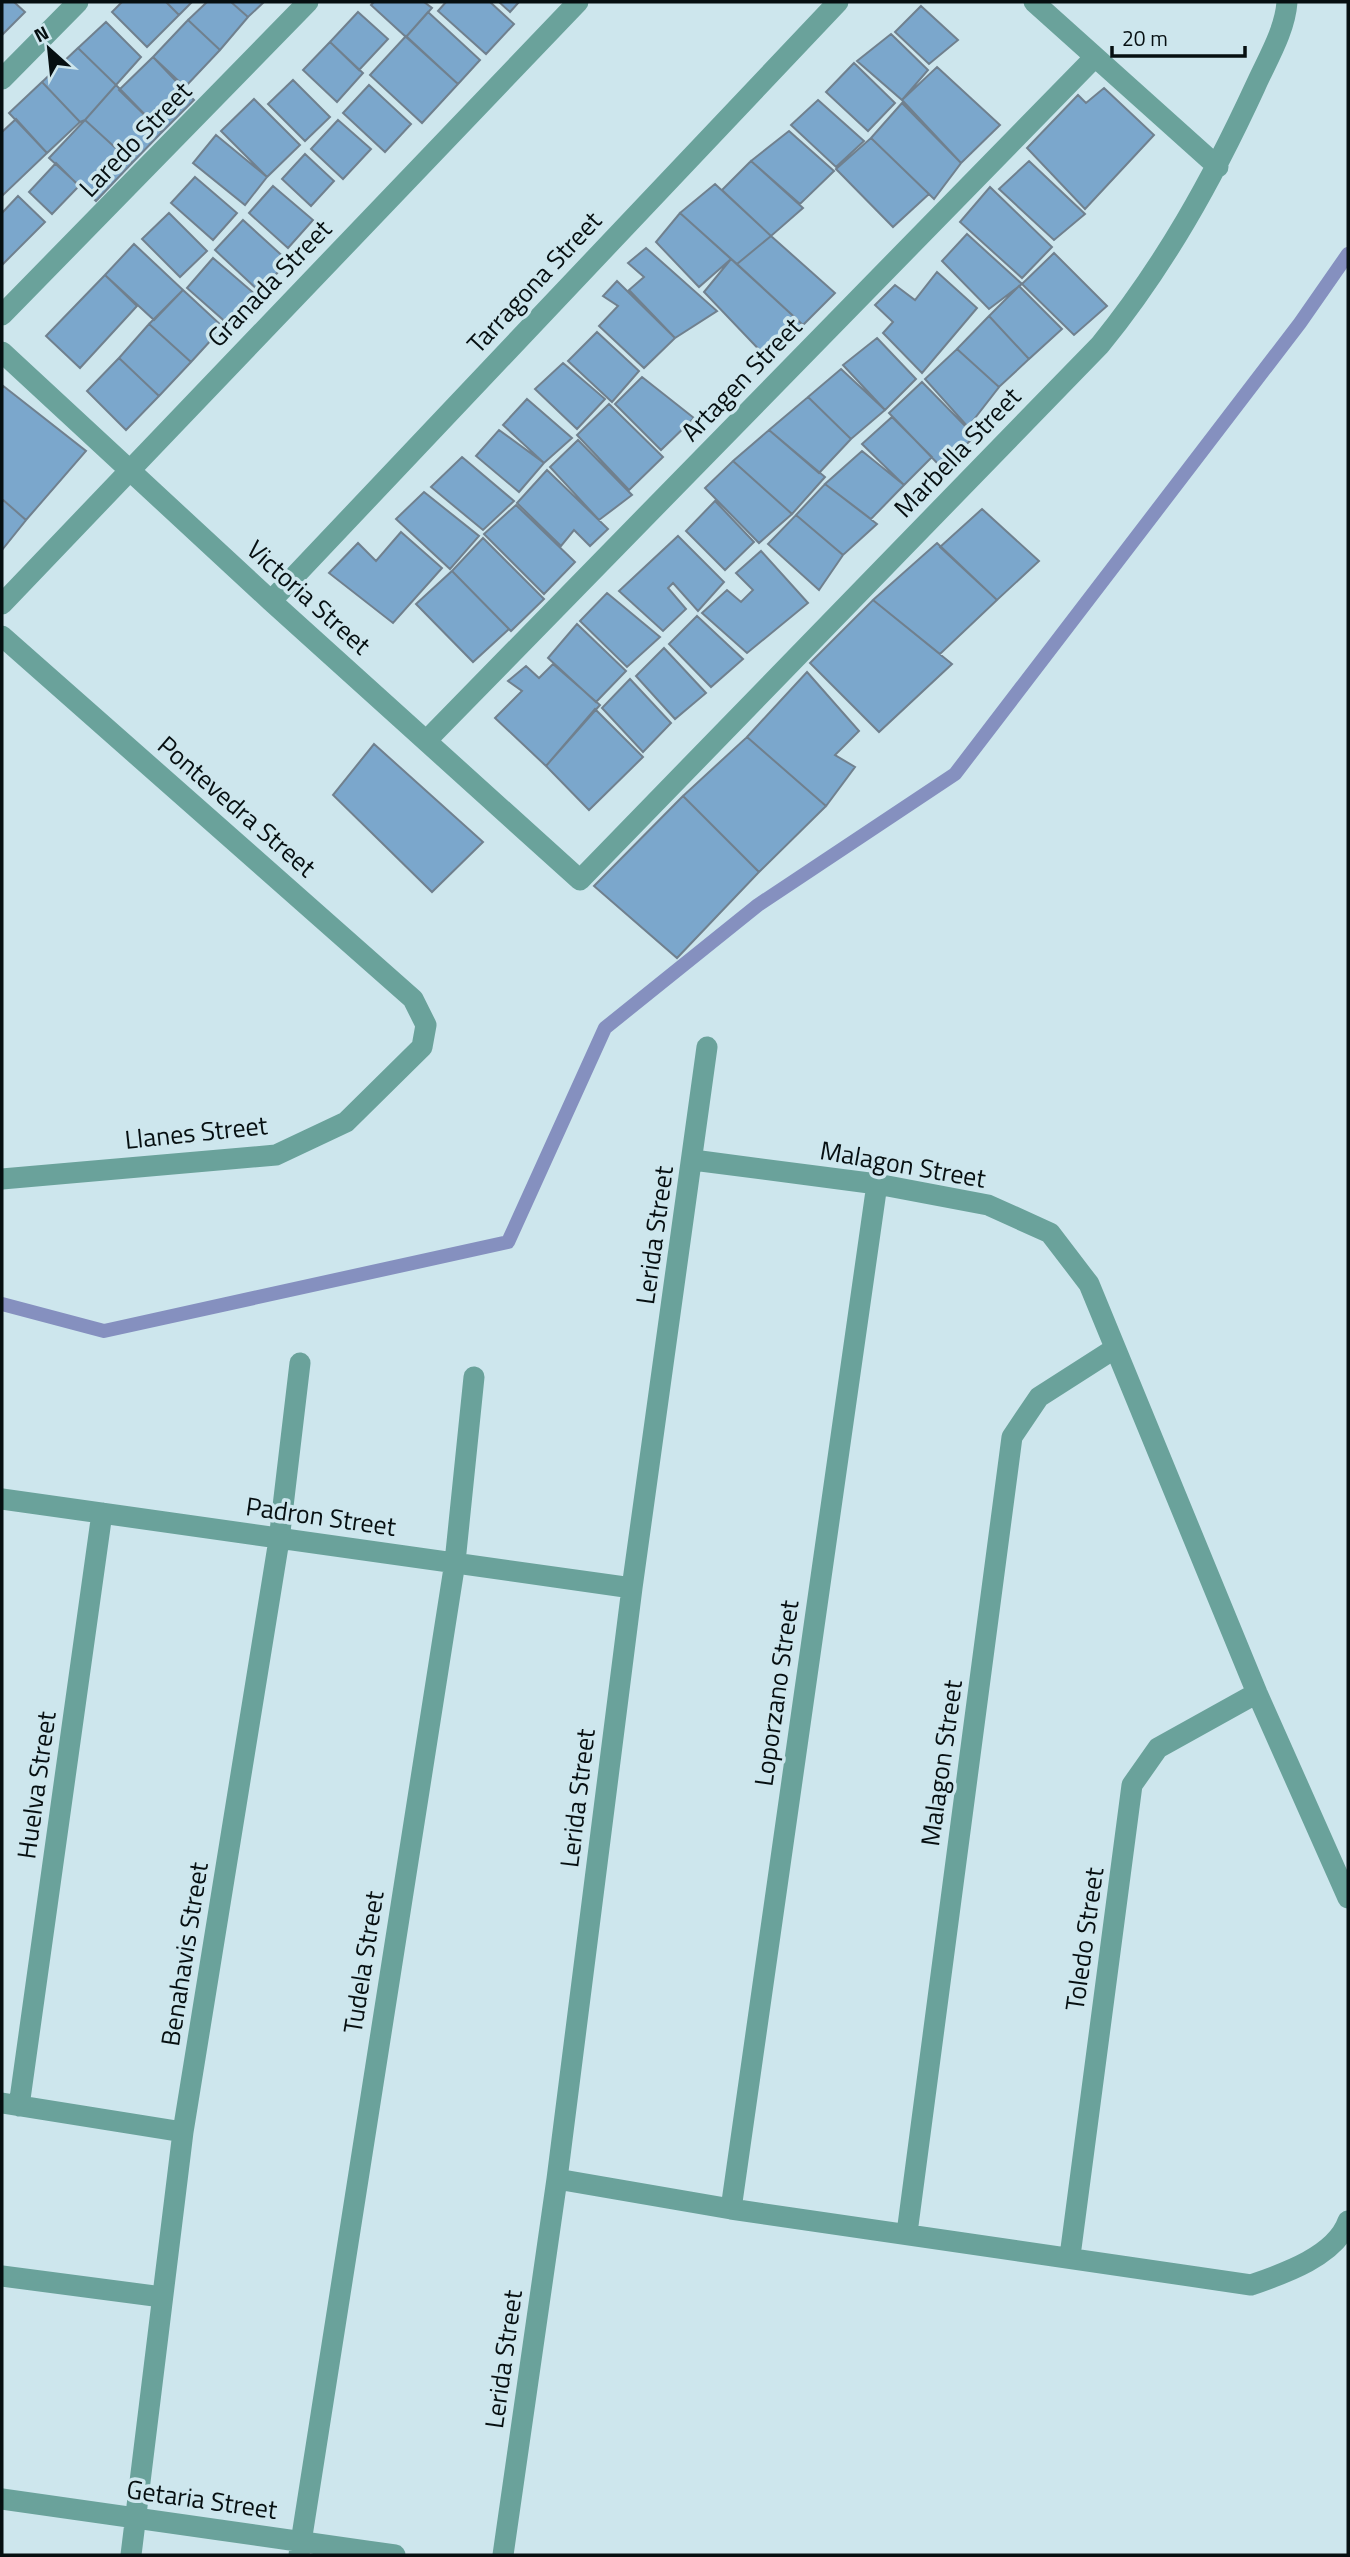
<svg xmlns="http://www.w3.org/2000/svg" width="1350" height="2557" font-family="'Titillium Web',sans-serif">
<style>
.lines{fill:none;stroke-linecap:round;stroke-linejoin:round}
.stream{stroke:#8590bf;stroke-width:14}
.building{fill:#7ba7cc;stroke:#70808e;stroke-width:2}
.minor{stroke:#6aa29b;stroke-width:21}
.labels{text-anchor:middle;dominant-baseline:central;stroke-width:7;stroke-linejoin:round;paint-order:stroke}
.street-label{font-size:26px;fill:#060f11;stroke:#cde6ed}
</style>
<rect width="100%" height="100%" fill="#cde6ed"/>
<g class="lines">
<path class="stream" d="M 2,1304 L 104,1331 L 508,1242 L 605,1028 L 758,905 L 955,774 L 1300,323 L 1348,254"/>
</g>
<path class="building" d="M 2,2 L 14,2 L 25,12 L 2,35 Z
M 122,2 L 166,2 L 179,15 L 147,47 L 112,12 Z
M 166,2 L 192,2 L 179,15 Z
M 207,2 L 231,2 L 248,17 L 220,50 L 188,20 Z
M 231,2 L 264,2 L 248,17 Z
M 374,2 L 424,2 L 432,8 L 406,37 L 371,5 Z
M 446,2 L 490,2 L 514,24 L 486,54 L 438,11 Z
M 499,2 L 519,2 L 510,12 Z
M 921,6 L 958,40 L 929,64 L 895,32 Z
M 358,12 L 388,39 L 359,70 L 330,42 Z
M 428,12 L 480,60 L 458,84 L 406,37 Z
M 188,20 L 220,50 L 185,87 L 153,57 Z
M 106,22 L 141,57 L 116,85 L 78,48 Z
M 891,34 L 928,70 L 902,100 L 857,61 Z
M 406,36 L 458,84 L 422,123 L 370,75 Z
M 330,42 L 363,73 L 337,102 L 303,70 Z
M 78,48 L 116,85 L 85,120 L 80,122 L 42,82 Z
M 153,57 L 194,100 L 162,132 L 119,90 Z
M 854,63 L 895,103 L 868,131 L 826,92 Z
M 937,67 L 1000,125 L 961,163 L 902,100 Z
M 293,80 L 330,117 L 305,141 L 268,104 Z
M 42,82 L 80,122 L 47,153 L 9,113 Z
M 116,85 L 162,132 L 132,163 L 85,120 Z
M 369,85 L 411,124 L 385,152 L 343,113 Z
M 1104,88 L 1154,135 L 1085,209 L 1027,148 L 1078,95 L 1086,103 Z
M 254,99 L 300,145 L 267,177 L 221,131 Z
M 818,100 L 864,141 L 836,167 L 791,125 Z
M 902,103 L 961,163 L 934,199 L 871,138 Z
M 16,119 L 47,153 L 2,196 L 2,132 Z
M 85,120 L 132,163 L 96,201 L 49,158 Z
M 338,120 L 371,149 L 343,179 L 311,149 Z
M 789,131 L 834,171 L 800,204 L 751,161 Z
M 216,135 L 267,177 L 245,205 L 193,163 Z
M 871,138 L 929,194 L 893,227 L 836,169 Z
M 305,154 L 334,181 L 311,206 L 282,179 Z
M 751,161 L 803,208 L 771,236 L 722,190 Z
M 1029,161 L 1085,214 L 1054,240 L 999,189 Z
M 56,163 L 79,186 L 52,214 L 29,192 Z
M 195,177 L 237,213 L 213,240 L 171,203 Z
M 715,184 L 771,236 L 737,264 L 680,213 Z
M 273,186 L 313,220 L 288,248 L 249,213 Z
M 990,187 L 1052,247 L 1022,278 L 960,222 Z
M 18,196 L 45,222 L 2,265 L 2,213 Z
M 169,213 L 207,251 L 180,277 L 142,239 Z
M 680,213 L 731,259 L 699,287 L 656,242 Z
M 243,220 L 288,261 L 260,292 L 215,250 Z
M 967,234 L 1022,284 L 989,309 L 942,261 Z
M 771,236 L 835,293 L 803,325 L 737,264 Z
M 134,244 L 183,290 L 154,320 L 105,275 Z
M 646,248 L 717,311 L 675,338 L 629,290 L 644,277 L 628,263 Z
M 1054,253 L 1107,306 L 1074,335 L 1022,284 Z
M 213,258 L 256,295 L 229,325 L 187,288 Z
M 731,259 L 803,325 L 769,360 L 704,292 Z
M 937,272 L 977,308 L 922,373 L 883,333 L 893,322 L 875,305 L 895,285 L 915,300 Z
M 105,275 L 137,306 L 80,368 L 46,336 Z
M 617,281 L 675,338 L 644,368 L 599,326 L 618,306 L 603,296 Z
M 1019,286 L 1062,329 L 1029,359 L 989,316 Z
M 183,290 L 223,327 L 191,362 L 149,324 Z
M 989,316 L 1029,359 L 999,387 L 957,349 Z
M 149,324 L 191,362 L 159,396 L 119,358 Z
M 597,332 L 639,371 L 612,402 L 568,361 Z
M 877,338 L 916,379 L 885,410 L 843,365 Z
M 957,349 L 999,387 L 968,427 L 925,379 Z
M 119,358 L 159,396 L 126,430 L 87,391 Z
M 563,363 L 605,399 L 577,429 L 535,389 Z
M 841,369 L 885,410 L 851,439 L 808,397 Z
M 642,377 L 694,418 L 661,450 L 615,404 Z
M 922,382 L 975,436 L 942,468 L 889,413 Z
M 2,385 L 86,451 L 26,520 L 2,499 Z
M 808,397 L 851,439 L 819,473 L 769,430 Z
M 527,399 L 572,438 L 544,463 L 503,425 Z
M 609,404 L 663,457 L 629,490 L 577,435 Z
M 892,417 L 932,457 L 904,485 L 862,444 Z
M 499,430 L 544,463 L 519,492 L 476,456 Z
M 769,430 L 825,477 L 792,514 L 733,461 Z
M 578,440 L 632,495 L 599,520 L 550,467 Z
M 862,451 L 904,485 L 871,519 L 825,484 Z
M 462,457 L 514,501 L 483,530 L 431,487 Z
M 733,461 L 792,514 L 759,543 L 705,488 Z
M 547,470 L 608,529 L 590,546 L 574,530 L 561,546 L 517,503 Z
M 825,484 L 877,524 L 843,555 L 796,515 Z
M 424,492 L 479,536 L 450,569 L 396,519 Z
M 2,499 L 26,520 L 2,550 Z
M 715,501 L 754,542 L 725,570 L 686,531 Z
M 516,505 L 575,562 L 544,594 L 484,534 Z
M 982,509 L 1039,561 L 997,600 L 940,547 Z
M 796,515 L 843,555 L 819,590 L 768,544 Z
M 401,532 L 442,568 L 393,623 L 329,573 L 358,543 L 376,561 Z
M 678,536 L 724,582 L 698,611 L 673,583 L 668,588 L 686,609 L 663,631 L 619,591 Z
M 483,538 L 544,599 L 511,631 L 452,571 Z
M 937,543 L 997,600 L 940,654 L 873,600 Z
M 761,551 L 808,603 L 747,653 L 702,613 L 727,590 L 741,602 L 753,590 L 736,573 Z
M 452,571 L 509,629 L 473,662 L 416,604 Z
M 607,593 L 660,637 L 627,667 L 580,621 Z
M 873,600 L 952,664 L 879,732 L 810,663 Z
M 697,616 L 743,659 L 711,687 L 669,644 Z
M 577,624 L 626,671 L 596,702 L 548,658 Z
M 664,648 L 706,693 L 675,719 L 636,676 Z
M 553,664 L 600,705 L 546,766 L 495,718 L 522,691 L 508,681 L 526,666 L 539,678 Z
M 807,672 L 859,731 L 835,755 L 855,767 L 826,806 L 747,737 Z
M 630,679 L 671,723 L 643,752 L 602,708 Z
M 595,709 L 643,757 L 589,810 L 546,766 Z
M 747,737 L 826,806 L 759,872 L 683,796 Z
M 374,744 L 483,842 L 432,892 L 333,795 Z
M 683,796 L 759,872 L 677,958 L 594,886 Z"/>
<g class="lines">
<path class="minor" d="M 1034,2 L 1218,167
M 2,79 L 78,2
M 2,315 L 308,2
M 2,352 L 271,601 L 580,880 L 1100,345 C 1165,265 1212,180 1255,87 C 1267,60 1285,31 1287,2
M 271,601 L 838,2
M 2,604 L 578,2
M 2,636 L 413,999 L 426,1025 L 422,1047 L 346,1122 L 276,1155 L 2,1179
M 426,741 L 1095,57
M 693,1160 L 877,1184 L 988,1205 L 1050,1233 L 1089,1284 L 1257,1693 L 1348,1898
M 2,1499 L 632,1588
M 2,2103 L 183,2132
M 19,2106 L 102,1513
M 557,2179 L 731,2209 L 1251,2285 C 1283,2274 1336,2256 1348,2221
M 731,2209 L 877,1184
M 907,2233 L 1012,1437 L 1039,1397 L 1114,1349
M 1070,2256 L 1132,1785 L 1158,1748 L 1257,1693
M 2,2276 L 162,2297
M 2,2499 L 395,2555
M 131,2555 L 183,2132 L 279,1540 L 300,1363
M 299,2555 L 455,1562 L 474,1377
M 503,2555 L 557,2179 L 632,1588 L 707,1047"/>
</g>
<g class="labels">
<g class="street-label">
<text transform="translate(135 139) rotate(-46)">Laredo Street</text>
<text transform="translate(534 282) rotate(-47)">Tarragona Street</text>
<text transform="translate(269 283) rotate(-46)">Granada Street</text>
<text transform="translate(741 379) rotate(-46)">Artagen Street</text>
<text transform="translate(957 452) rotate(-46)">Marbella Street</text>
<text transform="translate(309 597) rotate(42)">Victoria Street</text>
<text transform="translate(237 806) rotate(41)">Pontevedra Street</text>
<text transform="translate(196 1132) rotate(-6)">Llanes Street</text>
<text transform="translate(903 1164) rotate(10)">Malagon Street</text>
<text transform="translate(654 1235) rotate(-82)">Lerida Street</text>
<text transform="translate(321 1516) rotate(8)">Padron Street</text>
<text transform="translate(776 1693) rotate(-82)">Loporzano Street</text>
<text transform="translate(941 1763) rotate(-82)">Malagon Street</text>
<text transform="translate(36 1785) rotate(-82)">Huelva Street</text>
<text transform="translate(577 1798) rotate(-83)">Lerida Street</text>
<text transform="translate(1084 1939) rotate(-82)">Toledo Street</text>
<text transform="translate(184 1954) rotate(-81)">Benahavis Street</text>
<text transform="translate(363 1962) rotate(-81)">Tudela Street</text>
<text transform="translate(503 2359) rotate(-82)">Lerida Street</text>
<text transform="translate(202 2499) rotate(8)">Getaria Street</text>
</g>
</g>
<rect width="1350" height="2557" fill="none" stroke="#060f11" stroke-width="7"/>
<g transform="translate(49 49) rotate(333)" stroke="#cde6ed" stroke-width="5" paint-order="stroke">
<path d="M0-5L12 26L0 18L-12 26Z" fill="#060f11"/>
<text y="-10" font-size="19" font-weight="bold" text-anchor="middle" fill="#060f11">N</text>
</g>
<path d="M1112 46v10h133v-10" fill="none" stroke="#060f11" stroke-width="3.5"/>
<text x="1122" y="46" font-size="21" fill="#060f11" stroke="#cde6ed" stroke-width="5" paint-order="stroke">20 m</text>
</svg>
